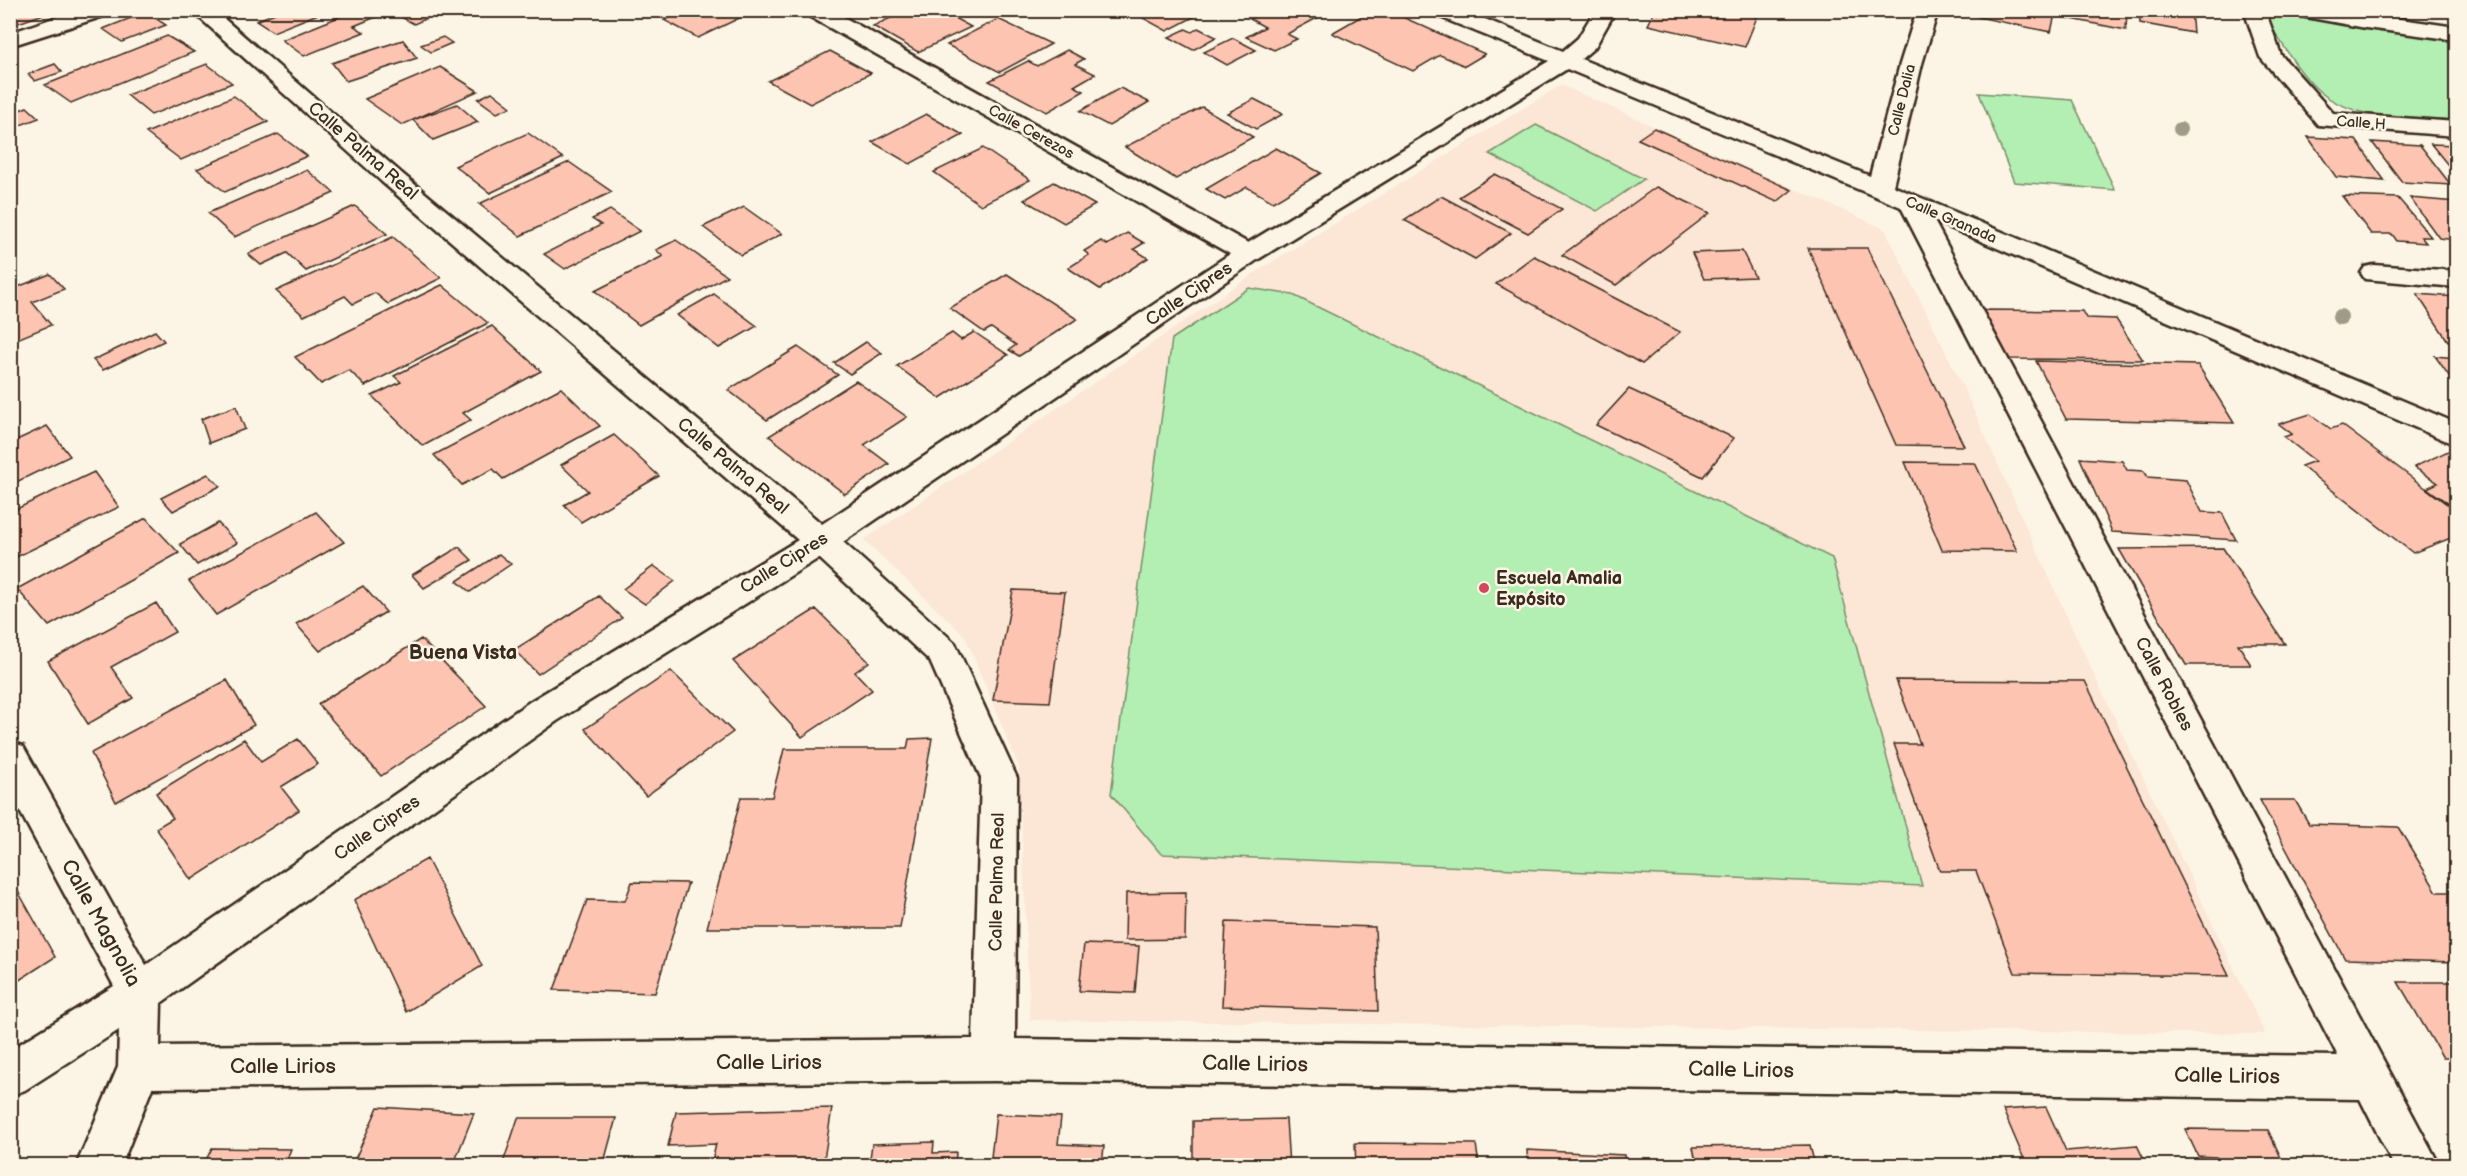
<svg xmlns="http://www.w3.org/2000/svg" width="2467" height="1176" font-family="'Balsamiq Sans',sans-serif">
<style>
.built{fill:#fce6d5}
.green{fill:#b3efb3;stroke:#778c68;stroke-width:1.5}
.building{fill:#fcc4b1;stroke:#3b2a1e;stroke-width:1.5}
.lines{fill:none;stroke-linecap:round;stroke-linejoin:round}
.minor-casing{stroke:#3b2a1e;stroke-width:5}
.minor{fill:#fcf5e5;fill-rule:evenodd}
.tree{fill:#9f9b88}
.poi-dot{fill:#d1495b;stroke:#fcf5e5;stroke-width:2}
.labels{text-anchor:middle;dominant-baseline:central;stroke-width:5;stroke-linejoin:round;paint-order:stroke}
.far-street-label{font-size:15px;fill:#3b2a1e;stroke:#fcf5e5}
.street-label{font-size:18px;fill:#3b2a1e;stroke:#fcf5e5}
.poi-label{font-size:18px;font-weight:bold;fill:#3b2a1e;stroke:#fcf5e5;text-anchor:start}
.neighbourhood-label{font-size:20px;font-weight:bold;fill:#3b2a1e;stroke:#fcf5e5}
.near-street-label{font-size:21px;fill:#3b2a1e;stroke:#fcf5e5}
</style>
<rect width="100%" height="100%" fill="#fcf5e5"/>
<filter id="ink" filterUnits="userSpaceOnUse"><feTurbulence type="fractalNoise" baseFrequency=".0167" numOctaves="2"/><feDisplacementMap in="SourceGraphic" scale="12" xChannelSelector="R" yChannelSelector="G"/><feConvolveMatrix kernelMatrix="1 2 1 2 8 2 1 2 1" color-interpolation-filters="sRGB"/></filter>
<g filter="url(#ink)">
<path class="built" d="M 1561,85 L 1885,229 L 1963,387 L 2078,641 L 2265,1034 L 1030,1020 L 1019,767 L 965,636 L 864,540 L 1262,268 Z"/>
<path class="green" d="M 2276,13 L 2456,42 L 2456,120 C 2412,117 2355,122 2319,91 C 2298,72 2282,43 2267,20 Z
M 1979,93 L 2072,100 L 2115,190 L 2014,182 Z
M 1536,125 L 1644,179 L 1597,211 L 1489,154 Z
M 1249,288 L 1293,295 L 1832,558 L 1922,886 L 1161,854 L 1111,794 L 1172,339 Z"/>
<path class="building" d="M 10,10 L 55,10 L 10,26 Z
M 282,10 L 312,10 L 318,14 L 273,32 L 256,21 Z
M 356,10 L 366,10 L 376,17 L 354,26 L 364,32 L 304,56 L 282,40 Z
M 388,10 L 445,10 L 414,24 Z
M 686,10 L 756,10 L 698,38 L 664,20 Z
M 908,10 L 973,10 L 956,19 L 971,27 L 918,52 L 873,26 Z
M 1135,10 L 1207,10 L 1167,31 L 1132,12 Z
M 1255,10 L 1332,10 L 1287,34 L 1297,39 L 1274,50 L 1246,37 L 1265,27 L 1250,19 L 1257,16 L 1251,13 Z
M 1372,10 L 1387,10 L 1485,54 L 1465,66 L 1440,55 L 1413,71 L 1332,33 Z
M 1655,10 L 1731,10 L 1757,17 L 1745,47 L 1648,25 Z
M 1841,10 L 1870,10 L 1867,17 Z
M 1980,10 L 2056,10 L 2051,32 L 1978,17 Z
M 2062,10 L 2127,10 L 2126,30 L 2061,17 Z
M 2139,10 L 2191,10 L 2193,33 L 2140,23 Z
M 146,12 L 166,25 L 122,42 L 103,29 Z
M 998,19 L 1051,44 L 1000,72 L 947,45 Z
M 1198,28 L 1216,37 L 1193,50 L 1169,37 L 1186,29 L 1192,32 Z
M 167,36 L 194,52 L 71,103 L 45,85 Z
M 443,37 L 452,43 L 431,52 L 421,45 Z
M 1233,38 L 1256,50 L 1227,65 L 1204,52 Z
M 403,40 L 417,58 L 346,81 L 332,63 Z
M 1067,50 L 1084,59 L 1075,64 L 1095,74 L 1074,86 L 1084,91 L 1047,112 L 989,81 L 1028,61 L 1037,66 Z
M 830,51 L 871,73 L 810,104 L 768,81 Z
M 55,64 L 62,72 L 35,81 L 28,74 Z
M 207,64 L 232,83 L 151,115 L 127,95 Z
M 440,67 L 478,91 L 402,125 L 365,99 Z
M 1120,88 L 1149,102 L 1109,126 L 1080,111 Z
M 492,92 L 511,107 L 497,113 L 478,99 Z
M 234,96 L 268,122 L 181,160 L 146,133 Z
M 1254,99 L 1283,114 L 1256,129 L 1227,113 Z
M 457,104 L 478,122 L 433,140 L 413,120 Z
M 27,107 L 39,118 L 10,129 L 10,114 Z
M 1202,107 L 1253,137 L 1176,179 L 1125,147 Z
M 926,114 L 963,135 L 910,164 L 872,142 Z
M 1654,128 L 1792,190 L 1777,202 L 1638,139 Z
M 528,133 L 563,158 L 490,193 L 455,166 Z
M 278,134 L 307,156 L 225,192 L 197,169 Z
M 2308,137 L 2356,140 L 2385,181 L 2336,177 Z
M 2372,142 L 2420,145 L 2451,185 L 2402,182 Z
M 2431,144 L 2456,145 L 2456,175 Z
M 983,148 L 1030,180 L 981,205 L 934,172 Z
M 1276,148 L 1321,173 L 1273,202 L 1247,187 L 1225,200 L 1206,189 Z
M 569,162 L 612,192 L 520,236 L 479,204 Z
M 307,170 L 334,193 L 234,237 L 208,213 Z
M 1495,174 L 1562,209 L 1528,233 L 1459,197 Z
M 1054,182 L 1095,205 L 1064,223 L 1024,200 Z
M 1656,187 L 1710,213 L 1616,285 L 1562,255 Z
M 1441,196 L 1511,233 L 1475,259 L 1404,220 Z
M 2342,196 L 2398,198 L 2431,237 L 2421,237 L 2426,243 L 2397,241 L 2392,234 L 2371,234 Z
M 2410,198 L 2456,202 L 2456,240 L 2439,238 Z
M 355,206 L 387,234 L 306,271 L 287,253 L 261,265 L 248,254 Z
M 744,207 L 782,234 L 741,255 L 703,227 Z
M 610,210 L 640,231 L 565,269 L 544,254 L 601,225 L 592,219 Z
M 1127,233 L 1144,243 L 1134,249 L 1148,258 L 1100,289 L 1068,268 L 1089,255 L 1084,251 L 1101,241 L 1107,245 Z
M 393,237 L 441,278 L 388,304 L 375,293 L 353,304 L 345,296 L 304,316 L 276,291 Z
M 676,240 L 727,276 L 639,325 L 595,291 L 663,256 L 656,250 Z
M 1808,248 L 1867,248 L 1964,446 L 1896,445 Z
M 1742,251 L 1755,277 L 1704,279 L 1692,253 Z
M 1534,256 L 1680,332 L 1642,364 L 1496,284 Z
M 50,274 L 64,289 L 32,302 L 51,325 L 10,342 L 10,290 Z
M 1007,274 L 1077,319 L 1019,356 L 1009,350 L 1016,345 L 991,328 L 984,332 L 950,308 Z
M 442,285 L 488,323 L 365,386 L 349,370 L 321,384 L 295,357 Z
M 714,294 L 757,326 L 719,348 L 677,315 Z
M 2417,294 L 2456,297 L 2456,342 L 2448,341 Z
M 1981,310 L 2082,311 L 2086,318 L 2116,319 L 2143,360 L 2009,359 Z
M 492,326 L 541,371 L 463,413 L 471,420 L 423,446 L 372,396 L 401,382 L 394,376 Z
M 155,331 L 164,341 L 103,370 L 93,360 Z
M 974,332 L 1008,355 L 940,398 L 897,366 L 952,333 L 961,340 Z
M 866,342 L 882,353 L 850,374 L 834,363 Z
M 798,347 L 838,375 L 767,420 L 728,390 Z
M 2435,356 L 2456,358 L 2456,380 L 2452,380 Z
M 2036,361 L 2198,365 L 2234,423 L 2066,419 Z
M 856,381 L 907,417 L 864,445 L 889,464 L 845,494 L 769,436 Z
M 561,388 L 600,426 L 503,479 L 493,469 L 462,485 L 434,455 Z
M 1629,389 L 1734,438 L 1703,477 L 1596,425 Z
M 236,406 L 245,429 L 209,443 L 201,419 Z
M 2310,414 L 2331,429 L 2342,425 L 2456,511 L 2456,536 L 2413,553 L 2301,466 L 2315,461 L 2284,437 L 2292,434 L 2279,424 Z
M 47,426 L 70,456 L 10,485 L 10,443 Z
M 614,435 L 659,476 L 581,522 L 564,505 L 588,491 L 561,465 Z
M 2448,451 L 2456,457 L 2456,473 L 2450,476 L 2456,481 L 2456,500 L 2449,504 L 2427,488 L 2438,483 L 2414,467 Z
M 2080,458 L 2122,461 L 2127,470 L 2144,471 L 2148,477 L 2186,480 L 2202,512 L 2222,513 L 2236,540 L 2112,532 Z
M 1905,462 L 1975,463 L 2017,551 L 1942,550 Z
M 94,472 L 119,507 L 10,560 L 10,512 Z
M 208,474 L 220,486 L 173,511 L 161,498 Z
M 316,512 L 344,542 L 216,615 L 189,581 Z
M 146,518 L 179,553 L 49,626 L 17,589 Z
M 218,523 L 237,543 L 197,565 L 180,544 Z
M 459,547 L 472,560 L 424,588 L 412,575 Z
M 2223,548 L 2285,644 L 2238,644 L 2251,665 L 2186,665 L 2119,549 Z
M 499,554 L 511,564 L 470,592 L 457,581 Z
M 654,566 L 675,581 L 645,604 L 623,589 Z
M 363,586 L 386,612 L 320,651 L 296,624 Z
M 1013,590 L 1065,592 L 1050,702 L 993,700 Z
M 599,596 L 622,618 L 538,674 L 514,650 Z
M 156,603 L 175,632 L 111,667 L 133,698 L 88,724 L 48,661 Z
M 816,609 L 869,662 L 855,672 L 872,690 L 802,737 L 733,661 Z
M 421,639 L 486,706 L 381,776 L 318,704 Z
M 671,671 L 733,732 L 646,796 L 585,729 Z
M 227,680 L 254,725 L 116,802 L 91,753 Z
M 1896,680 L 2085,681 L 2229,976 L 2015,973 L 1976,871 L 1940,871 L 1894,744 L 1920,744 Z
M 932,738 L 900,928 L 707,928 L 741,797 L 772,797 L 784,749 L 907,749 L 909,739 Z
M 244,739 L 261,762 L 298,739 L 318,764 L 281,787 L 299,810 L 191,880 L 156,828 L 173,818 L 156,793 Z
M 2260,800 L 2295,800 L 2309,824 L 2398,827 L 2437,892 L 2456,892 L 2456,962 L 2345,959 Z
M 427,859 L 482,966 L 406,1012 L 354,900 Z
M 10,877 L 55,957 L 10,986 Z
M 632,882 L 688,883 L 655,993 L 554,990 L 587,900 L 625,901 Z
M 1186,892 L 1185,939 L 1125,940 L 1126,893 Z
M 1226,922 L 1375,927 L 1378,1011 L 1222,1006 Z
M 1084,944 L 1139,946 L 1135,993 L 1079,991 Z
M 2398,982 L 2456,982 L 2456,1058 L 2443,1058 Z
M 378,1107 L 474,1113 L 453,1166 L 352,1166 Z
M 2046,1107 L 2066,1151 L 2137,1145 L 2147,1166 L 2027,1166 L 2003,1110 Z
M 832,1108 L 823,1166 L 711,1166 L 716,1144 L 668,1146 L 676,1112 Z
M 996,1114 L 1061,1117 L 1058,1144 L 1104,1146 L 1102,1166 L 990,1166 Z
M 518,1118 L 616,1118 L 603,1166 L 502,1166 Z
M 1286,1119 L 1289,1166 L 1193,1166 L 1193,1121 Z
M 2185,1129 L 2268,1130 L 2285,1166 L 2220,1166 L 2216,1157 L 2198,1156 Z
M 934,1142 L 933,1153 L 956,1152 L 955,1166 L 869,1166 L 872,1144 Z
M 1355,1143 L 1476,1144 L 1479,1166 L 1356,1166 Z
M 1810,1145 L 1815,1166 L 1697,1166 L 1693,1147 Z
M 212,1148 L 291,1149 L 284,1166 L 203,1166 Z
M 1527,1150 L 1624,1155 L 1625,1166 L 1528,1166 Z"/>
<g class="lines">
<defs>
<path id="minor" d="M 77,10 L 109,10 L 107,15 L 10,46 L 10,33 Z
M 191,10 L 214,10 L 400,172 L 822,524 L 1230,254 L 807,15 L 805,10 L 831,10 L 1248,243 L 1549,61 L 1435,15 L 1433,10 L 1463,10 L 1563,51 L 1578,38 L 1595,10 L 1616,10 L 1595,47 L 1581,59 L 1870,176 L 1900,64 L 1917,10 L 1938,10 L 1922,64 L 1893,186 L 2456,423 L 2456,445 L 1934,221 L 2440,1166 L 2394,1166 L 2360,1099 L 994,1081 L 152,1088 L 121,1166 L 76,1166 L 118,1067 L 119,1030 L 25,1090 L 10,1096 L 10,1050 L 114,986 L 10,793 L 10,742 L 23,746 L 146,965 L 531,701 L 798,540 L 382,182 ZM 1567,69 L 1901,207 L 2338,1056 L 1015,1039 L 1017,778 L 955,643 L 843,542 L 1257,260 ZM 819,558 L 930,661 L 981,778 L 973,1039 L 160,1046 L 161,1003 L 557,721 Z
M 2244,10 L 2265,10 L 2281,55 L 2333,113 L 2456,122 L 2456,136 L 2318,125 L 2260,57 Z
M 2290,10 L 2338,10 L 2456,27 L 2456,40 L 2366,28 L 2300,16 L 2292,15 Z
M 2374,265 L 2456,271 L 2456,287 L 2365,279 L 2361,273 L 2365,267 Z"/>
</defs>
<use href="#minor" class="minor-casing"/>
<use href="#minor" class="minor"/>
</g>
<g class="tree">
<circle cx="2180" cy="129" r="7"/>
<circle cx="2340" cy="317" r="8"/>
</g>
</g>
<circle class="poi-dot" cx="1484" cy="588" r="6"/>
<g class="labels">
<g class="far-street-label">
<text transform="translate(1902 100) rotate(-76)">Calle Dalia</text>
<text transform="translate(2361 123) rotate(4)">Calle H</text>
<text transform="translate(1031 132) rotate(29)">Calle Cerezos</text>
<text transform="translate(1951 220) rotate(23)">Calle Granada</text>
</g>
<g class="street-label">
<text transform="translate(363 151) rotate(41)">Calle Palma Real</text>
<text transform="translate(1189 294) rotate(-34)">Calle Cipres</text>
<text transform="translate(733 466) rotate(40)">Calle Palma Real</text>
<text transform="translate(784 563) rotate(-32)">Calle Cipres</text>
<text transform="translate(2164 684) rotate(62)">Calle Robles</text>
<text transform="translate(377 828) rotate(-35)">Calle Cipres</text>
<text transform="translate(997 882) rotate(-89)">Calle Palma Real</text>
</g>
<g class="poi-label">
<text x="1496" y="578">Escuela Amalia<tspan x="1496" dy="21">Expósito</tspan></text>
</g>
<g class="neighbourhood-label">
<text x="463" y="653">Buena Vista</text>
</g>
<g class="near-street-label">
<text transform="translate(101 923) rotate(61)">Calle Magnolia</text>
<text x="769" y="1062">Calle Lirios</text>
<text transform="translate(1255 1064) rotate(1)">Calle Lirios</text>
<text x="283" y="1066">Calle Lirios</text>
<text transform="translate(1741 1070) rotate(1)">Calle Lirios</text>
<text transform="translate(2227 1076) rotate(1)">Calle Lirios</text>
</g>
</g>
<rect width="2467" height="1176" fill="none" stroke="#fcf5e5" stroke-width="36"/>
<rect x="18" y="18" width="2431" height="1140" fill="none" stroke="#3b2a1e" stroke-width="2" filter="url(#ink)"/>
</svg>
